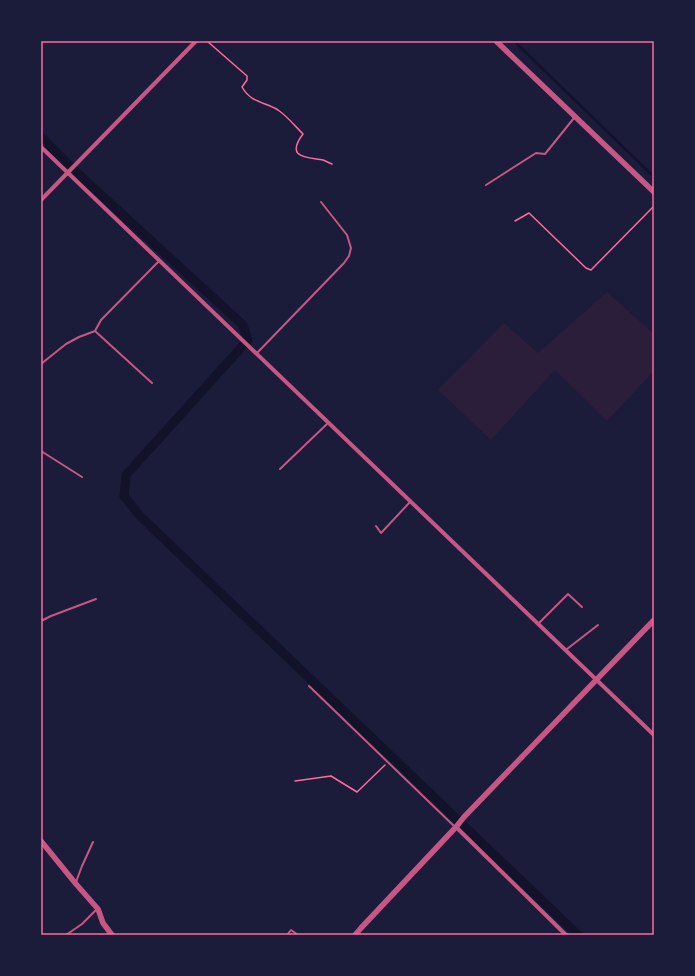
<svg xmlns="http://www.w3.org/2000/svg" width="695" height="976" font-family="Signika,sans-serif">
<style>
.green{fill:#2a1e3b}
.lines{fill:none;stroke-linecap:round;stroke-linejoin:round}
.stream{stroke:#12122b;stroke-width:2.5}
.canal{stroke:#12122b;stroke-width:9}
.path{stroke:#ff6b9d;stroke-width:1.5}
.service{stroke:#c65784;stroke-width:2}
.minor{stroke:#c65784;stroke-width:4}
.tertiary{stroke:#c65784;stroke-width:5.5}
.neatline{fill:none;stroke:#ff6b9d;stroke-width:1.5}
</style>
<rect width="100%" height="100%" fill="#1b1b3a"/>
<path class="green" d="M 607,292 L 654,334 L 654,371 L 607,421 L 555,370 L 491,440 L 438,390 L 504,323 L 538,353 Z"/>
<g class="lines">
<path class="stream" d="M 514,41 L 654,177"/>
<path class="canal" d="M 41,137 L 74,170 L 243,325 L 248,340 L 126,475 L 124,496 L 140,516 L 578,935"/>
<path class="path" d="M 207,41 L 247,76 L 247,80 L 242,87 C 251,103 265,102 278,110 C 287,116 295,126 303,134 C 285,158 306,157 323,160 C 326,161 329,163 332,164
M 515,221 L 529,213 L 586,268 L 591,270 L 654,206
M 295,781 L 331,776 L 357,792 L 385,765"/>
<path class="service" d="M 486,185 L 536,153 L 545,154 L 574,118
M 95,331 L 152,383
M 257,353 L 344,263 L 349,256 L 351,248 L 347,235 L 321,202
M 41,364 L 66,344 L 79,337 L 95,331 L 101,320 L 159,261
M 41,451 L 82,477
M 280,469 L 328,423
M 376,526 L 381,533 L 410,502
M 41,621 L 51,616 L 96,599
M 539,623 L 568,594 L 582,607
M 567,649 L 598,625
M 309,686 L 455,827
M 76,882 L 82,866 L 93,842
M 66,935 L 82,924 L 97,909
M 287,935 L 291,930 L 298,935"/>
<path class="minor" d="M 41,147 C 244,344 450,538 654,735
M 41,200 L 196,41
M 456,827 L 566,935"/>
<path class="tertiary" d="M 496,41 L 654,192
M 41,841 L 76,884 L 98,909 L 103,923 L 112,935
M 355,935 L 361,928 L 456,827 L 464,817 L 654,620"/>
</g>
<rect width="695" height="976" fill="none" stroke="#1b1b3a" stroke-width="84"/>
<rect x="42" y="42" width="611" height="892" class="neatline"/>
</svg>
